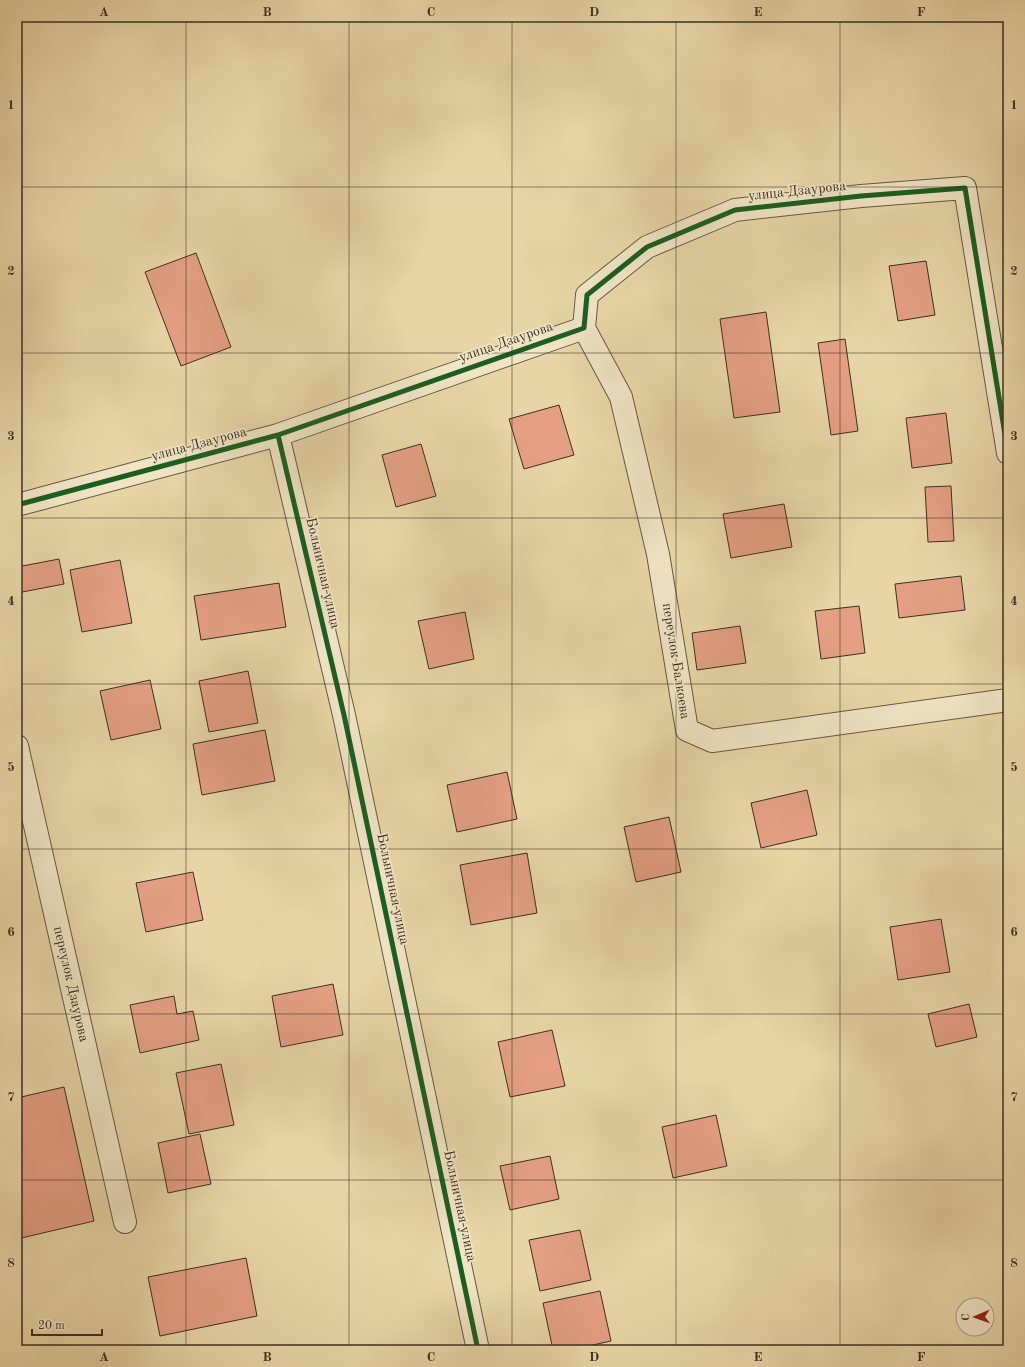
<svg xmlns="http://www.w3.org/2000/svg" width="1025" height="1367" font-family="'Old Standard TT',serif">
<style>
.building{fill:#e49f83;stroke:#3d2f21}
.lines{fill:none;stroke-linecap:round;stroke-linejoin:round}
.minor-casing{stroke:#685842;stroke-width:24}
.minor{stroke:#efe4c5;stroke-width:22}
.cycleway-casing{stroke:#efe4c5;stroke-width:8}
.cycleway{stroke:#1b5e20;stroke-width:5}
.grid{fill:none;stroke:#3d2f21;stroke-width:1;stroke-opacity:0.55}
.labels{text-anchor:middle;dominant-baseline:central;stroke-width:3.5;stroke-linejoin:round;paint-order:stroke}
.street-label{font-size:14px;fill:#3d2f21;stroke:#efe4c5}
.neatline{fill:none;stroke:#3d2f21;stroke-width:1.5}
.grid-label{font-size:13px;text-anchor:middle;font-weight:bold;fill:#3d2f21}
</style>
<rect width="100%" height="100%" fill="#e7d5a6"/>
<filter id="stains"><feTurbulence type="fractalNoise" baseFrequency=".005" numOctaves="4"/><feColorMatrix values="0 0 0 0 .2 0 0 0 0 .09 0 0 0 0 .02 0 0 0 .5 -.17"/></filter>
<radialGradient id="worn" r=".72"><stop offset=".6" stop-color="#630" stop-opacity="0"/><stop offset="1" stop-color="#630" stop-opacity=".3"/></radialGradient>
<path class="building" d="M 196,253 L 231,347 L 181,366 L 145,272 Z
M 926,261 L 935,315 L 898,321 L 889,266 Z
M 766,312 L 780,412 L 734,418 L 720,319 Z
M 845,339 L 858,431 L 831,435 L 818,343 Z
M 559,405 L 574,455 L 524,469 L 509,419 Z
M 946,413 L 952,463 L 912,468 L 906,418 Z
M 421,444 L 436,496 L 396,507 L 382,455 Z
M 951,486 L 954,541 L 928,542 L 925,487 Z
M 784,504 L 792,547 L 731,558 L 723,514 Z
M 59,559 L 64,584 L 17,593 L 17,567 Z
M 120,560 L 132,623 L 82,632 L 70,570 Z
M 961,576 L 965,610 L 899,618 L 895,584 Z
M 279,583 L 286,627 L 201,640 L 194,596 Z
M 859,606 L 865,653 L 821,659 L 815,611 Z
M 465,612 L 474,659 L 429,669 L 418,621 Z
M 740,626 L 746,663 L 697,670 L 692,633 Z
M 248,671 L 258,723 L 209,732 L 199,681 Z
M 150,680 L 161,729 L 111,740 L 100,691 Z
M 265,730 L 275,781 L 202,795 L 193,744 Z
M 507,772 L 517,819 L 457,832 L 447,785 Z
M 807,790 L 817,835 L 761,848 L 751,803 Z
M 669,817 L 681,872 L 636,882 L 624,827 Z
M 527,853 L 537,913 L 471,925 L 460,865 Z
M 193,872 L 203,920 L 146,932 L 136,883 Z
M 941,919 L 950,972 L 898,980 L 890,927 Z
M 333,984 L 343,1035 L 281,1047 L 272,996 Z
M 174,996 L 177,1014 L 193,1011 L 199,1040 L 140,1053 L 130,1005 Z
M 969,1004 L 977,1037 L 936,1047 L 928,1014 Z
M 552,1030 L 565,1086 L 510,1097 L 498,1042 Z
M 221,1064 L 234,1125 L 189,1134 L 176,1073 Z
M 64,1087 L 94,1221 L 17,1239 L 17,1098 Z
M 716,1115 L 727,1166 L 673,1178 L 662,1127 Z
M 200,1134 L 211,1184 L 168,1193 L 158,1143 Z
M 550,1156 L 559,1199 L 510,1210 L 500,1166 Z
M 580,1230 L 591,1280 L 540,1291 L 529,1240 Z
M 246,1258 L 257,1316 L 160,1336 L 148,1277 Z
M 600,1291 L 611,1341 L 570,1350 L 553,1350 L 543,1303 Z"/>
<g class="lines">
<defs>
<path id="minor" d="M 584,328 L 621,397 L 658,554 L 687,730 L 712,741 L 1008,700
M 278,435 L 344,715 L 478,1350
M 17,505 L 278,435 L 584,328 L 587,295 L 647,247 L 735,210 L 861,196 L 965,188 L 1008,453
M 17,746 L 125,1222"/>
</defs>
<use href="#minor" class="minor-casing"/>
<use href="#minor" class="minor"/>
<defs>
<path id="cycleway" d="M 278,435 L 344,715 L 478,1350
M 17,505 L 278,435 L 584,328 L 587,295 L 647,247 L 735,210 L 861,196 L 965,188 L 1008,453"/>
</defs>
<use href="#cycleway" class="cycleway-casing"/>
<use href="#cycleway" class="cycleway"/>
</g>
<path class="grid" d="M 186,17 L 186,1350M 349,17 L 349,1350M 512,17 L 512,1350M 676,17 L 676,1350M 840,17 L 840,1350M 17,187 L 1008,187M 17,353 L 1008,353M 17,518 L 1008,518M 17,684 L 1008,684M 17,849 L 1008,849M 17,1014 L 1008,1014M 17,1180 L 1008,1180"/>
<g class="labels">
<g class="street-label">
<text transform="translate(797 191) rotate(-6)">улица Дзаурова</text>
<text transform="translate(506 342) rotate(-19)">улица Дзаурова</text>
<text transform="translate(199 444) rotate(-15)">улица Дзаурова</text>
<text transform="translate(323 573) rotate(77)">Больничная улица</text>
<text transform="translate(676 661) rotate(81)">переулок Балкоева</text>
<text transform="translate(393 889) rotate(78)">Больничная улица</text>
<text transform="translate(71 984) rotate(77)">переулок Дзаурова</text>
<text transform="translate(460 1206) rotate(78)">Больничная улица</text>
</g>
</g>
<rect width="1025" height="1367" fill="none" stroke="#e7d5a6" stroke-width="44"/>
<g transform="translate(975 1317) rotate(268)"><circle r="19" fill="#efe4c5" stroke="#a89c83"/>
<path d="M0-3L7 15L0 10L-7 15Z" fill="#8f2418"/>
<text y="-6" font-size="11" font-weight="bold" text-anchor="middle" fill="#3d2f21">С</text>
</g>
<path d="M32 1329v6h70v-6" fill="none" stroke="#3d2f21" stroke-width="2"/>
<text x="38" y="1329" font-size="12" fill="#3d2f21" stroke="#efe4c5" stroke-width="3" paint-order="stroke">20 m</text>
<rect x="22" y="22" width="981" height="1323" class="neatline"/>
<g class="grid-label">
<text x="104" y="16">A</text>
<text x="267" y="16">B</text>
<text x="431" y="16">C</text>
<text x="594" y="16">D</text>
<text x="758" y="16">E</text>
<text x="921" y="16">F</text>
<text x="11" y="109">1</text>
<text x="1014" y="109">1</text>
<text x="11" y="275">2</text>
<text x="1014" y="275">2</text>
<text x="11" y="440">3</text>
<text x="1014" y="440">3</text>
<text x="11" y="605">4</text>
<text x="1014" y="605">4</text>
<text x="11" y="771">5</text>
<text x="1014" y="771">5</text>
<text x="11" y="936">6</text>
<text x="1014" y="936">6</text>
<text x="11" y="1101">7</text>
<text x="1014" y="1101">7</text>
<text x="11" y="1267">8</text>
<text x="1014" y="1267">8</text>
<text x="104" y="1361">A</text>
<text x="267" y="1361">B</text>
<text x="431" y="1361">C</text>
<text x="594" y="1361">D</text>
<text x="758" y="1361">E</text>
<text x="921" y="1361">F</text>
</g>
<rect width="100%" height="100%" filter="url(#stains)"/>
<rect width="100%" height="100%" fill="url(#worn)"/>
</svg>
